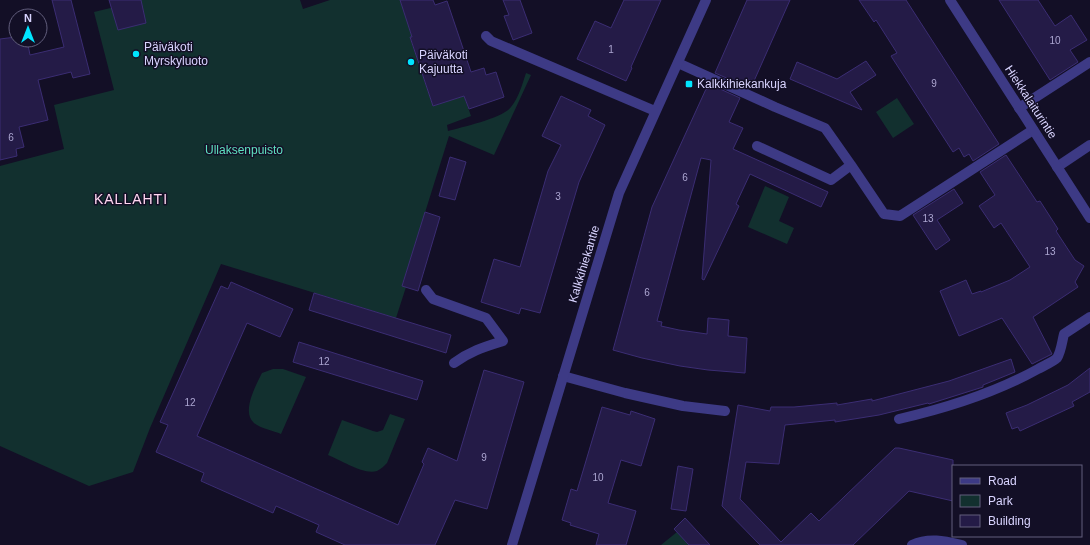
<svg xmlns="http://www.w3.org/2000/svg" width="1090" height="545" font-family="Arial,sans-serif">
<style>
.green{fill:#12302f}
.building{fill:#241b47;stroke:#3b2d73}
.lines{fill:none;stroke-linecap:round;stroke-linejoin:round}
.service{stroke:#3d3a85;stroke-width:10}
.minor{stroke:#3d3a85;stroke-width:10}
.poi-dot{fill:#00e5ff;stroke:#130f26;stroke-width:1.5}
.labels{text-anchor:middle;dominant-baseline:central;stroke-width:3;stroke-linejoin:round;paint-order:stroke}
.number-label{font-size:10px;fill:#aca6d1}
.poi-label{font-size:12px;fill:#d9d4ff;stroke:#130f26;text-anchor:start}
.street-label{font-size:12px;fill:#d9d4ff;stroke:#130f26}
.park-label{font-size:12px;fill:#5fe0c0;stroke:#130f26}
.quarter-label{font-size:14px;letter-spacing:1px;fill:#ffd6f0;stroke:#130f26}
</style>
<rect width="100%" height="100%" fill="#130f26"/>
<path class="green" d="M 139,0 L 300,0 L 303,9 L 330,0 L 406,0 L 401,2 L 412,37 L 410,38 L 433,106 L 464,96 L 471,116 L 447,125 L 448,131 C 462,127 503,118 511,107 C 519,97 522,85 526,73 L 531,75 L 494,155 L 449,136 L 402,286 L 406,287 L 396,318 L 221,264 L 150,428 L 133,472 L 89,486 L 0,446 L 0,166 L 64,149 L 54,105 L 114,90 L 94,12 L 127,4 Z
M 897,98 L 914,124 L 893,138 L 876,112 Z
M 765,186 L 789,197 L 779,221 L 794,228 L 787,244 L 748,227 Z
M 273,369 L 283,369 L 306,377 L 281,434 C 274,431 260,428 254,423 C 241,412 256,385 262,373 Z
M 390,414 L 405,419 L 387,463 C 384,466 381,469 377,471 C 363,475 341,460 328,455 L 342,420 L 373,431 L 377,432 L 383,430 Z
M 677,532 L 689,545 L 661,545 Z"/>
<path class="building" d="M 52,0 L 71,0 L 90,74 L 73,78 L 71,72 L 38,80 L 48,120 L 19,127 L 24,147 L 16,149 L 17,156 L 0,160 L 0,39 L 16,37 L 16,40 L 27,40 L 30,55 L 64,47 Z
M 109,0 L 141,0 L 146,23 L 118,30 Z
M 400,0 L 433,0 L 435,5 L 447,1 L 471,72 L 484,68 L 486,75 L 496,72 L 504,97 L 469,109 L 464,96 L 433,106 L 410,37 L 412,37 Z
M 503,0 L 520,0 L 532,33 L 513,40 L 504,16 L 509,15 Z
M 624,0 L 661,0 L 631,67 L 632,68 L 626,81 L 577,59 L 595,21 L 611,28 Z
M 747,0 L 790,0 L 754,81 L 748,79 L 745,86 L 715,73 Z
M 859,0 L 906,0 L 999,144 L 973,161 L 969,154 L 964,157 L 959,148 L 953,152 L 891,56 L 897,53 L 876,20 L 874,22 Z
M 999,0 L 1038,0 L 1055,26 L 1071,15 L 1087,40 L 1070,50 L 1078,62 L 1050,80 Z
M 866,61 L 876,75 L 850,92 L 862,110 L 790,79 L 797,62 L 837,79 Z
M 709,84 L 740,98 L 729,122 L 743,128 L 733,149 L 828,192 L 821,207 L 750,174 L 736,204 L 739,206 L 704,280 L 702,279 L 711,160 L 701,158 L 657,321 L 662,322 L 661,326 L 679,330 L 707,334 L 708,318 L 729,320 L 728,336 L 747,338 L 745,373 L 708,370 L 680,366 L 642,358 L 613,350 L 652,207 L 706,89 L 707,90 Z
M 561,96 L 591,110 L 588,116 L 605,125 L 579,182 L 540,313 L 521,308 L 519,314 L 481,302 L 494,259 L 520,267 L 548,171 L 561,145 L 542,136 Z
M 1006,155 L 1037,202 L 1040,201 L 1058,229 L 1056,231 L 1075,260 L 1084,266 L 1075,282 L 1078,287 L 1033,317 L 1052,354 L 1032,364 L 1002,318 L 959,336 L 940,291 L 966,280 L 972,294 L 981,291 L 981,292 L 1010,280 L 1030,267 L 1001,223 L 994,228 L 979,206 L 995,195 L 980,172 Z
M 450,157 L 466,162 L 455,200 L 439,196 Z
M 954,189 L 963,203 L 937,220 L 950,240 L 936,250 L 913,215 Z
M 425,212 L 440,217 L 418,291 L 402,286 Z
M 231,282 L 293,309 L 280,337 L 247,323 L 197,436 L 398,525 L 424,464 L 422,462 L 428,448 L 457,461 L 484,370 L 524,382 L 487,509 L 455,500 L 435,545 L 345,545 L 316,532 L 319,525 L 276,506 L 273,513 L 201,481 L 204,473 L 156,452 L 168,425 L 160,422 L 221,286 L 228,289 Z
M 314,293 L 451,335 L 446,353 L 309,310 Z
M 299,342 L 423,381 L 417,400 L 293,362 Z
M 1011,359 L 1015,372 L 983,385 L 983,387 L 929,404 L 928,403 L 879,415 L 835,422 L 835,420 L 785,425 L 779,464 L 746,462 L 740,499 L 781,542 L 811,513 L 819,521 L 895,448 L 899,448 L 953,460 L 953,501 L 909,491 L 853,545 L 760,545 L 722,506 L 738,405 L 770,411 L 771,407 L 794,407 L 837,403 L 837,405 L 872,399 L 872,401 L 949,381 Z
M 1090,368 L 1090,392 L 1072,402 L 1074,406 L 1020,431 L 1018,427 L 1012,429 L 1006,413 L 1027,405 L 1068,385 Z
M 602,407 L 630,415 L 631,411 L 655,419 L 641,466 L 621,460 L 608,503 L 636,511 L 626,545 L 596,545 L 599,534 L 570,525 L 571,523 L 562,520 L 571,489 L 577,491 Z
M 678,466 L 693,469 L 686,511 L 671,509 Z
M 685,518 L 710,545 L 689,545 L 674,529 Z"/>
<g class="lines">
<path class="service" d="M 678,63 L 775,107 L 825,128 L 851,165
M 1019,108 L 1090,62
M 757,146 L 831,180 L 851,165 L 884,214 L 900,216 L 1033,130
M 1057,167 L 1090,145
M 426,290 L 433,299 L 486,318 L 503,341 C 484,347 470,351 454,363
M 563,376 L 625,393 L 683,406 L 725,411
M 899,419 C 947,408 995,393 1038,369 C 1043,366 1053,362 1057,358 C 1061,352 1062,342 1064,334 L 1090,317"/>
<path class="minor" d="M 950,0 L 1090,218
M 486,36 L 491,41 L 655,111
M 512,545 L 619,193 L 706,0
M 912,545 C 929,537 945,541 962,545"/>
</g>
<g class="poi-dot">
<circle cx="136" cy="54" r="4"/>
<circle cx="411" cy="62" r="4"/>
<rect x="685" y="80" width="8" height="8" rx="2"/>
</g>
<g class="labels">
<g class="number-label">
<text x="1055" y="40">10</text>
<text x="611" y="49">1</text>
<text x="934" y="83">9</text>
<text x="11" y="137">6</text>
<text x="685" y="177">6</text>
<text x="558" y="196">3</text>
<text x="928" y="218">13</text>
<text x="1050" y="251">13</text>
<text x="647" y="292">6</text>
<text x="324" y="361">12</text>
<text x="190" y="402">12</text>
<text x="484" y="457">9</text>
<text x="598" y="477">10</text>
</g>
<g class="poi-label">
<text x="144" y="47">Päiväkoti<tspan x="144" dy="14">Myrskyluoto</tspan></text>
<text x="419" y="55">Päiväkoti<tspan x="419" dy="14">Kajuutta</tspan></text>
<text x="697" y="84">Kalkkihiekankuja</text>
</g>
<g class="street-label">
<text transform="translate(1031 102) rotate(57)">Hiekkalaiturintie</text>
<text transform="translate(584 264) rotate(-73)">Kalkkihiekantie</text>
</g>
<g class="park-label">
<text x="244" y="150">Ullaksenpuisto</text>
</g>
<g class="quarter-label">
<text x="131" y="199">KALLAHTI</text>
</g>
</g>
<rect x="952" y="465" width="130" height="72" fill="#130f26" stroke="#625e7d"/>
<rect x="960" y="478" width="20" height="6" fill="#3d3a85" stroke="#625e7d"/>
<text x="988" y="485" font-size="12" fill="#d9d4ff">Road</text>
<rect x="960" y="495" width="20" height="12" fill="#12302f" stroke="#625e7d"/>
<text x="988" y="505" font-size="12" fill="#d9d4ff">Park</text>
<rect x="960" y="515" width="20" height="12" fill="#241b47" stroke="#625e7d"/>
<text x="988" y="525" font-size="12" fill="#d9d4ff">Building</text>
<g transform="translate(28 28)"><circle r="19" fill="#130f26" stroke="#625e7d"/>
<path d="M0-3L7 15L0 10L-7 15Z" fill="#00e5ff"/>
<text y="-6" font-size="11" font-weight="bold" text-anchor="middle" fill="#d9d4ff">N</text>
</g>
</svg>
